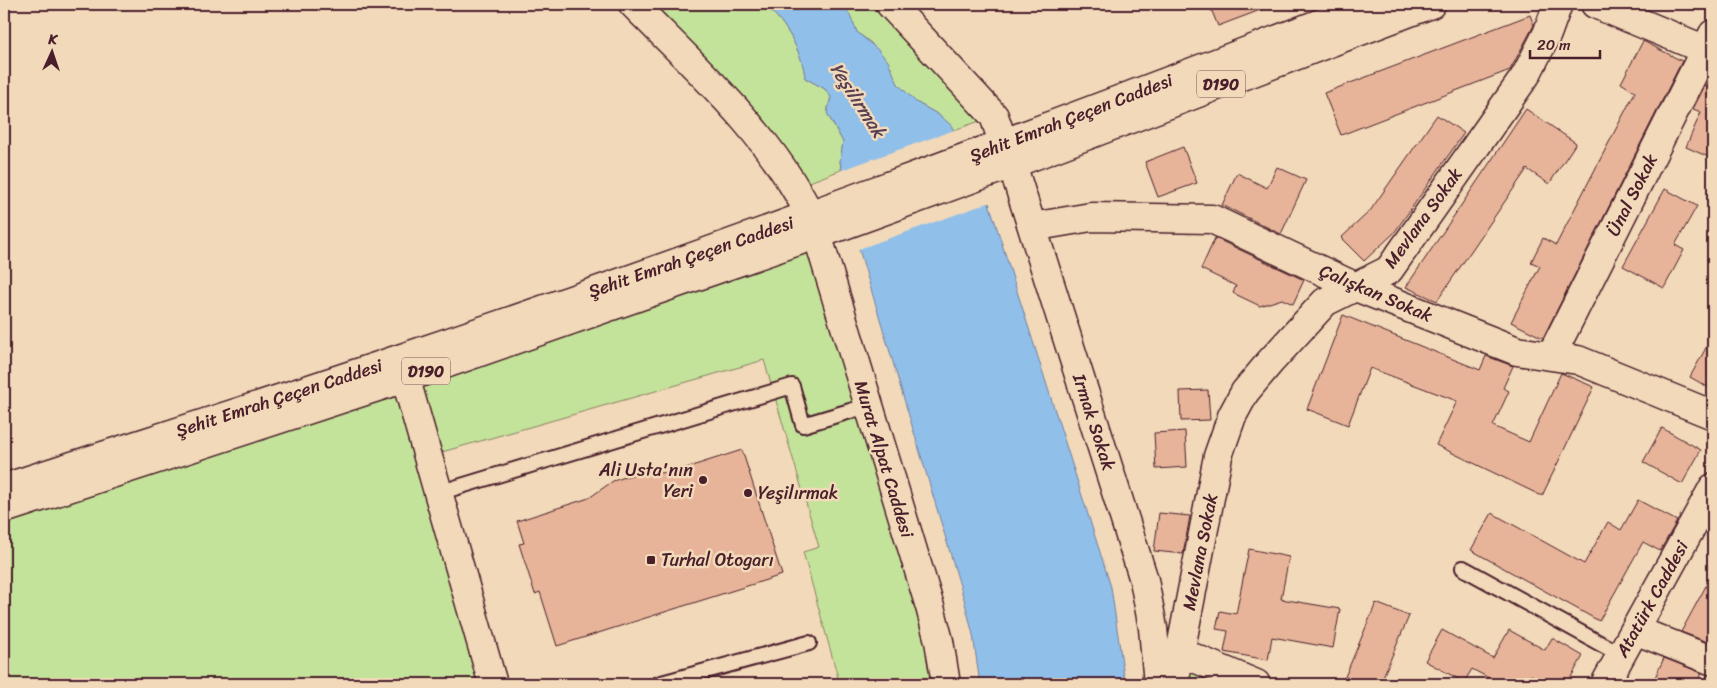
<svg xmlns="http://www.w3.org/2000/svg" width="1717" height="688" font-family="Sriracha,sans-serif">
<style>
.green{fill:#c4e39a;stroke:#878162}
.water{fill:#90bfea;stroke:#747f9e}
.pier{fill:#f1d9b9}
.building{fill:#e7b499;stroke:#4a1f2b}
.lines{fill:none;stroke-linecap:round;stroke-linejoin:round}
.service-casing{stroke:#4a1f2b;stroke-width:18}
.minor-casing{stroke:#4a1f2b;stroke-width:31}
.trunk-casing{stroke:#4a1f2b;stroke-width:31}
.service{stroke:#f1d9b9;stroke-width:14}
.minor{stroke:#f1d9b9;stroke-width:28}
.trunk{stroke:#f1d9b9;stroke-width:28}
.poi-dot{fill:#4a1f2b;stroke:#f1d9b9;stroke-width:2}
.labels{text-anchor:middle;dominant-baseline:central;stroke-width:5;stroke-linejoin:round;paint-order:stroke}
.shield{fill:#f1d9b9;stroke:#7c5756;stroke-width:1}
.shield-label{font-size:16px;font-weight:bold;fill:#4a1f2b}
.street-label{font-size:18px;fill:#4a1f2b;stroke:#f1d9b9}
.poi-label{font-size:18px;fill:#4a1f2b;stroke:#f1d9b9;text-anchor:start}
.water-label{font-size:19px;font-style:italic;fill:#583f51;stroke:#f1d9b9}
</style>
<rect width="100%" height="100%" fill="#f1d9b9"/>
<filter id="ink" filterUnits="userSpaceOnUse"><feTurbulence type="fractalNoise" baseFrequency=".02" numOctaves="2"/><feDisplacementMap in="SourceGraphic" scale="10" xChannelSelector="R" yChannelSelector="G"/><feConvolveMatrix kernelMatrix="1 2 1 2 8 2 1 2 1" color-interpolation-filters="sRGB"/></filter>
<g filter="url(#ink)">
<path class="green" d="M 633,4 L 759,4 C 781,11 804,55 805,78 L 825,89 L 831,97 L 828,108 L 829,117 L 843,142 L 840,161 L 841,170 L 796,187 Z
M 842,4 L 890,4 L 994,116 L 954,130 L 939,115 L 916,102 L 898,84 L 871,43 L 857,32 L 854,24 Z
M 817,234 L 946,684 L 827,684 L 839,681 L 803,552 L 819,547 L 764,360 L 428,456 L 493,684 L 4,684 L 4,509 Z
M 1180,652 L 1256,684 L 1174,684 Z"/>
<path class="water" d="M 759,4 L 842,4 L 850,15 L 857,32 L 877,49 L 888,61 L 898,84 L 916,102 L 939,115 L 951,125 L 989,203 L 1111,587 L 1125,684 L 980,684 L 973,635 L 964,599 L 859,249 L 840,161 L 843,142 L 827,113 L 831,97 L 825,89 L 805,78 C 804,55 781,11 759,4 Z"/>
<path class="pier" d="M 957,129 L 991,202 L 856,250 L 839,171 Z"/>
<path class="building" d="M 1209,4 L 1271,4 L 1271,6 L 1218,26 Z
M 1530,15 L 1534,25 L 1510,70 L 1341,135 L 1324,93 Z
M 1643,41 L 1682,61 L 1543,338 L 1511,322 L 1540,266 L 1531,262 L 1543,238 L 1556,245 L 1635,92 L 1621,83 Z
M 1710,76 L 1713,77 L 1713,159 L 1686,147 L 1701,112 L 1693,109 Z
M 1526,109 L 1576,143 L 1549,184 L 1527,169 L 1437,301 L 1406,287 Z
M 1437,115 L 1464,133 L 1394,233 L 1364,261 L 1341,238 L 1370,211 Z
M 1183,147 L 1197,183 L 1158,197 L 1145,162 Z
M 1277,167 L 1306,180 L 1281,234 L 1222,205 L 1237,173 L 1267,188 Z
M 1665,189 L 1697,206 L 1675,245 L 1684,250 L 1664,288 L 1623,266 Z
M 1215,238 L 1304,280 L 1293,304 L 1282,299 L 1260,306 L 1233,293 L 1236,286 L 1201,269 Z
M 1343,315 L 1480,370 L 1486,356 L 1513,366 L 1503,388 L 1509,391 L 1493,426 L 1529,442 L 1561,373 L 1594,387 L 1542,496 L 1436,445 L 1457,401 L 1370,368 L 1348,425 L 1307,409 Z
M 1713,335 L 1713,390 L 1690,377 Z
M 1208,390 L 1210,420 L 1181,421 L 1180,391 Z
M 1662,428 L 1701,450 L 1682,484 L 1643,462 Z
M 1185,431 L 1187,467 L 1156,469 L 1154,433 Z
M 742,450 L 782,575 L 557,646 L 540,592 L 535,594 L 519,544 L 524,543 L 517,521 L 589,498 L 613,481 L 641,472 L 670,473 Z
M 1638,500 L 1677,521 L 1660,551 L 1643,542 L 1599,621 L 1471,550 L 1492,513 L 1584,564 L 1608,522 L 1621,530 Z
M 1159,513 L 1190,516 L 1183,554 L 1154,551 Z
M 1249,549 L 1289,557 L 1281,599 L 1340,609 L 1333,648 L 1272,637 L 1268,660 L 1224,652 L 1228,631 L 1216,629 L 1220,611 L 1236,614 Z
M 1713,573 L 1713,644 L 1681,632 Z
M 1376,603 L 1409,616 L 1380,684 L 1342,684 Z
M 1442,630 L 1493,658 L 1509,630 L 1545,650 L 1552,638 L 1583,656 L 1567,684 L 1547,684 L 1531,675 L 1526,684 L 1500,684 L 1472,669 L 1464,682 L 1425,661 Z
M 1664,658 L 1702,673 L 1697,684 L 1652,684 Z"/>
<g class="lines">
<defs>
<path id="service" d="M 438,493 L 792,386 L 803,425 L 867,406
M 1463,568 L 1621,655
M 658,684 L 809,643"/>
<path id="minor" d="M 633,4 C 697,69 769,133 810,215
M 890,4 L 994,116 L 1004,145
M 1595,4 L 1713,53
M 1012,164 L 1144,580 L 1153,628 L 1158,684
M 1032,227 L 1091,217 L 1212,219 L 1356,287 L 1517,351 L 1578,360 L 1713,415
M 817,234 L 930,607 L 939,641 L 946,684
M 1551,356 L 1713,34
M 400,359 L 493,684
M 1635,630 L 1713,661
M 1180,652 L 1256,684
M 1174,684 L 1218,456 L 1232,416 L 1245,392 L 1270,362 L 1325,302 L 1389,270 L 1526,75 L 1547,34 L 1558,4
M 1605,684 L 1713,488"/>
<path id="trunk" d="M 4,488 C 135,445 268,404 399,359 C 726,249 1048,128 1370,4
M 4,509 L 405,378 L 844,225 L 1012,164 L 1431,4"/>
</defs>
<use href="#service" class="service-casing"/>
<use href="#minor" class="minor-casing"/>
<use href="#trunk" class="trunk-casing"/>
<use href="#service" class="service"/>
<use href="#minor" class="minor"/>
<use href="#trunk" class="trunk"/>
</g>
</g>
<g class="poi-dot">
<circle cx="703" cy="480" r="5"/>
<circle cx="748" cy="493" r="5"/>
<rect x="646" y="555" width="10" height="10" rx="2.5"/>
</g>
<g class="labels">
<g class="shield">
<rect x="1197" y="70.5" width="48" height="27" rx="4"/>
<rect x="402" y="357.5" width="48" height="27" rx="4"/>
</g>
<g class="shield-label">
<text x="1221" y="84">D190</text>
<text x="426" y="371">D190</text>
</g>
<g class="street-label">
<text transform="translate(1071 118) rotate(-21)">Şehit Emrah Çeçen Caddesi</text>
<text transform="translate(1632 195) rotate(-63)">Ünal Sokak</text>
<text transform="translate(1423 218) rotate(-54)">Mevlana Sokak</text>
<text transform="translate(691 257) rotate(-19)">Şehit Emrah Çeçen Caddesi</text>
<text transform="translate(1376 293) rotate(23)">Çalışkan Sokak</text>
<text transform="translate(279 398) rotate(-18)">Şehit Emrah Çeçen Caddesi</text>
<text transform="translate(1094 422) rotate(72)">Irmak Sokak</text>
<text transform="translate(884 459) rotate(73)">Murat Alpat Caddesi</text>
<text transform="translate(1200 552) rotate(-79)">Mevlana Sokak</text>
<text transform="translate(1652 599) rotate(-61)">Atatürk Caddesi</text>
</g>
<g class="poi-label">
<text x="693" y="470" text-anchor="end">Ali Usta'nın<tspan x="693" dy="21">Yeri</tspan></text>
<text x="758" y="493">Yeşilırmak</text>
<text x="661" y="560">Turhal Otogarı</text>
</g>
<g class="water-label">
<text transform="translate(858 100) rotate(57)">Yeşilırmak</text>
</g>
</g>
<rect width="1717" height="688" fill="none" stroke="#f1d9b9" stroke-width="20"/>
<rect x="10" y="10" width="1697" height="668" fill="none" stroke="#4a1f2b" stroke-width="2" filter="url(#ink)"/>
<g transform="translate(52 52) rotate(3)" stroke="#f1d9b9" stroke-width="4" paint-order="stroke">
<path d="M0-4L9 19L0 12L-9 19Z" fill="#4a1f2b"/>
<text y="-8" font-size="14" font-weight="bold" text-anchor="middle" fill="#4a1f2b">K</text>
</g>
<path d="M1530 50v8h70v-8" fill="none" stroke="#4a1f2b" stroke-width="2.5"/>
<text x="1537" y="50" font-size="15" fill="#4a1f2b" stroke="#f1d9b9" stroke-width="4" paint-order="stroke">20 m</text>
</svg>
